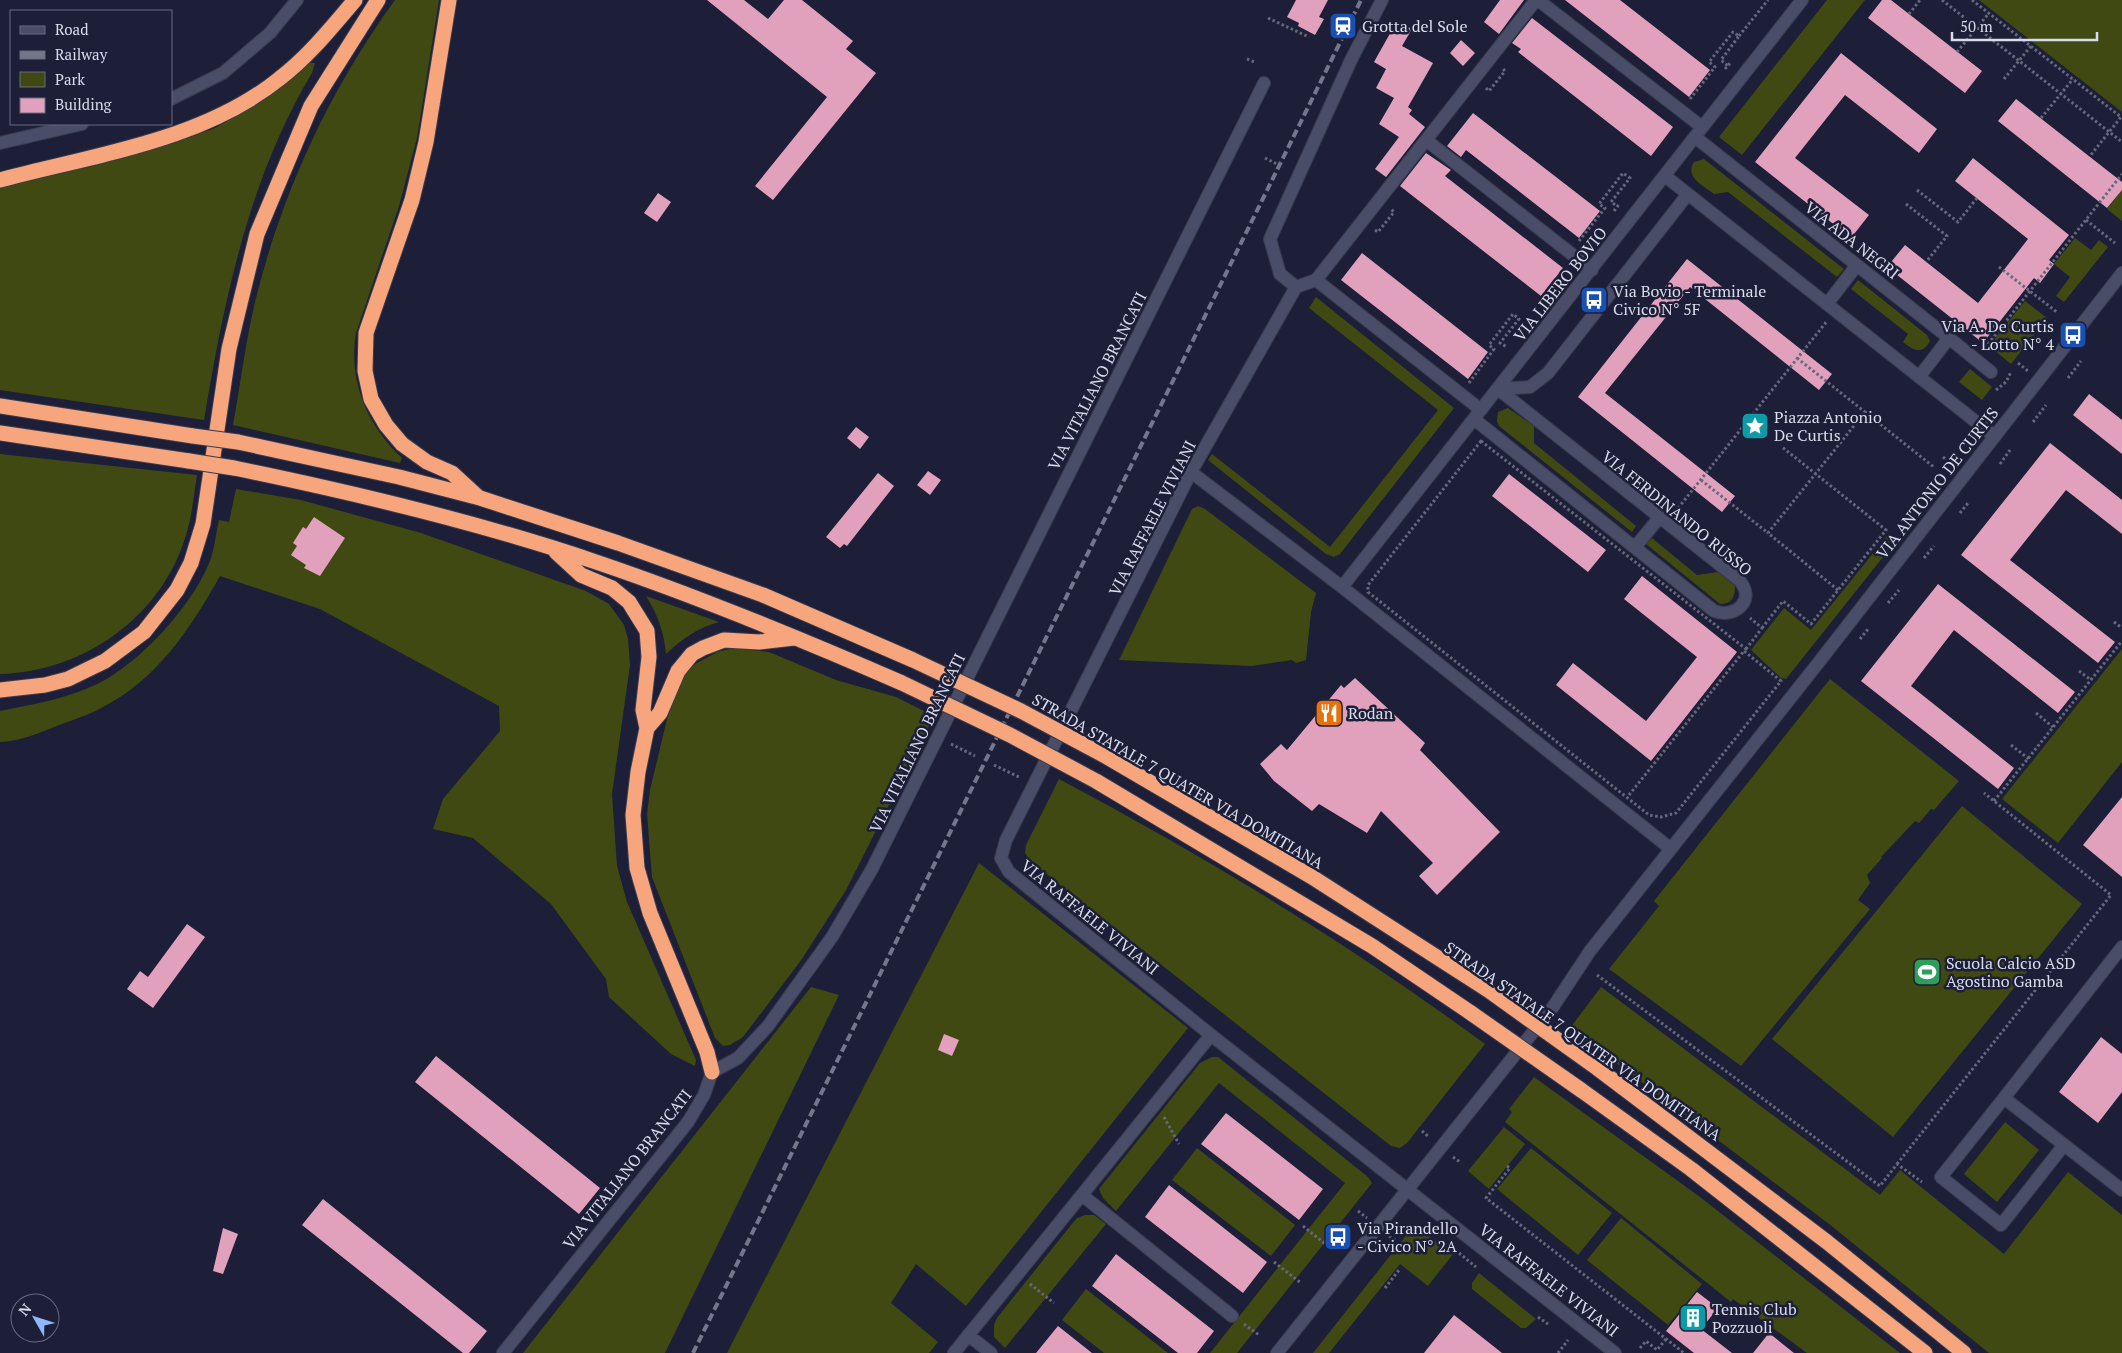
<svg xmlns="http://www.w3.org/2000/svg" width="2122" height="1353" font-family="'PT Serif',serif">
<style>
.green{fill:#414912}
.building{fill:#e1a1bd}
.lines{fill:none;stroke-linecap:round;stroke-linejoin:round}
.minor-casing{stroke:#393b4f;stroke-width:14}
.highway-casing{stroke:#393b4f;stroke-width:17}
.path{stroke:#65687d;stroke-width:3;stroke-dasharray:2.5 2.5;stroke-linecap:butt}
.minor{stroke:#494d67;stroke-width:12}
.highway{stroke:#f6a57c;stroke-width:15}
.rail{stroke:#74778b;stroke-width:4;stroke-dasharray:8 4;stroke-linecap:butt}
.highway-bridge-casing{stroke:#393b4f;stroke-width:17;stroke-linecap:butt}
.highway-bridge{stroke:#f6a57c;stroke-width:15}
.labels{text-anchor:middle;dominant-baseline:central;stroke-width:5;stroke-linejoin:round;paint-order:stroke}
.poi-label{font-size:16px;fill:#d9dcec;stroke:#1c1f37;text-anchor:start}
.street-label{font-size:16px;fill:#d9dcec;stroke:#1c1f37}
</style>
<rect width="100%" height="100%" fill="#1c1f37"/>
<path class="green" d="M 395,0 L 439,0 L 417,138 L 399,206 L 356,333 C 348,381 367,425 402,458 L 400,463 L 233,425 C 241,382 246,337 257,294 C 284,188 331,88 395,0 Z
M 1827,0 L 1865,0 L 1742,155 L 1719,137 Z
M 1979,0 L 2122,0 L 2122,112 Z
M 309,63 L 315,63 L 312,73 C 249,178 224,300 204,420 L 0,390 L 0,188 L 170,144 L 215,128 L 257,104 Z
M 1704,159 L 1844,269 L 1837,277 L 1728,192 L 1714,194 C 1704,186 1684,177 1694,162 Z
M 2122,190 L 2122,221 L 2107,209 Z
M 2075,238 L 2091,250 L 2099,240 L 2108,247 L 2064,302 L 2056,296 L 2070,277 L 2054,264 Z
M 1858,280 L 1927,335 L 1930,341 C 1922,356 1913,350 1903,342 L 1908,334 L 1851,289 Z
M 1316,297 L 1454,408 L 1340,554 L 1334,557 L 1326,554 L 1208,460 L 1212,454 L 1330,547 L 1438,410 L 1309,308 Z
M 2025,301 L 2047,318 L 2011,364 L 1989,346 Z
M 1970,369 L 1992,387 L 1982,400 L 1959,382 Z
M 1508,408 L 1534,426 L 1534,443 L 1636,526 L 1632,532 L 1499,426 L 1497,421 L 1498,412 Z
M 0,454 L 197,475 C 194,495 192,516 186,535 C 162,617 83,672 0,674 Z
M 236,489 L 301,500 L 421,533 L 586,591 L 609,604 L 624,625 L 628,639 L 630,665 L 612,794 L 617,866 L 627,902 L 696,1060 L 695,1066 L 671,1054 L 609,997 L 606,979 L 551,904 L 473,838 L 433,829 L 443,799 L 500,731 L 499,706 L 320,609 L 220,576 C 190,629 157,680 101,708 C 89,715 75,719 62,724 C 41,732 22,741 0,742 L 0,711 C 30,705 60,700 88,688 C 134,671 195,604 211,558 C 215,546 216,532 219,520 L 229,522 Z
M 1198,506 L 1205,509 L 1316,593 L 1311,612 L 1306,660 L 1296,663 L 1292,660 L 1252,666 L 1119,660 L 1192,509 Z
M 1887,536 L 1895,542 L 1786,679 L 1781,678 L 1751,650 L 1784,608 L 1811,630 Z
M 1652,538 L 1697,575 L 1718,572 L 1735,586 C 1735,597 1732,604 1720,604 L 1646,544 Z
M 646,596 L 719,622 C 697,628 682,639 666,654 C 664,632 658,615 646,596 Z
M 734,648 L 769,652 L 836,680 L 896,697 L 934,716 L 846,890 L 802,959 L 743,1037 L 730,1045 L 723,1046 L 715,1038 L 652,877 L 647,814 L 650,790 L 667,719 L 679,684 L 686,672 L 697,663 L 717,652 Z
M 2122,649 L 2122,762 L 2058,843 L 2002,799 Z
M 1830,679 L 1959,781 L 1934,810 L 1931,809 L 1919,823 L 1915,821 L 1881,857 L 1882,858 L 1867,875 L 1870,883 L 1858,900 L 1870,909 L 1741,1066 L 1609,969 L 1659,906 L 1654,901 Z
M 1059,779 C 1206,857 1351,945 1485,1044 L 1407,1143 L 1400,1148 L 1391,1146 L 1030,861 L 1025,853 L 1026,845 Z
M 1962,806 L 2082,904 L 1893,1137 L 1772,1039 Z
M 979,863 L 1188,1028 L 966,1306 L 916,1264 L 891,1303 L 938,1342 L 929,1353 L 727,1353 Z
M 811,987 L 839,995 L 665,1353 L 523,1353 Z
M 1601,987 L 1880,1195 L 1900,1170 L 2004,1254 L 2068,1172 L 2122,1215 L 2122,1353 L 1989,1353 L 1829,1224 L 1570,1028 Z
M 1212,1057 L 1218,1057 L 1368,1177 L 1372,1183 L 1237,1353 L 1210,1353 L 1345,1183 L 1219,1083 L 1116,1211 L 1103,1198 L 1099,1189 L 1200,1063 Z
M 1534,1077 L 1700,1197 L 1900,1353 L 1807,1353 L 1733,1299 L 1731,1302 L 1505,1122 L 1512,1112 L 1509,1109 Z
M 2005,1122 L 2039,1150 L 1997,1202 L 1964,1174 Z
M 1504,1127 L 1525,1144 L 1489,1189 L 1468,1171 Z
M 1197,1148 L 1295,1225 L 1271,1256 L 1172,1180 Z
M 1531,1148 L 1612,1213 L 1578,1255 L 1497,1189 Z
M 1085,1215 L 1094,1215 L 1106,1224 L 1005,1348 L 994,1337 L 994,1325 L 997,1318 L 1071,1225 L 1077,1218 Z
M 1621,1218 L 1702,1284 L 1668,1325 L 1587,1260 Z
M 1416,1227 L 1453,1254 L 1428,1286 L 1400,1264 L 1329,1353 L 1313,1353 L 1412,1228 Z
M 1479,1273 L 1536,1319 L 1526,1328 L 1521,1328 L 1472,1289 L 1472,1283 Z
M 1086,1289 L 1168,1353 L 1104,1353 L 1062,1320 Z"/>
<path class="building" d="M 707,0 L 744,0 L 768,19 L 784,0 L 802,0 L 853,41 L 846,49 L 876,73 L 773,200 L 755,186 L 827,97 Z
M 1296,0 L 1328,0 L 1319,17 L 1324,19 L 1315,35 L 1298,26 L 1299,23 L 1287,17 Z
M 1500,0 L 1524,0 L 1499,34 L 1484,22 Z
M 1565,0 L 1620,0 L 1710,70 L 1689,97 Z
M 1882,0 L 1891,0 L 1982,71 L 1965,93 L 1868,18 Z
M 1532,18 L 1673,127 L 1651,156 L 1518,52 L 1521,49 L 1512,43 Z
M 1397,21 L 1412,29 L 1402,46 L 1433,63 L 1408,107 L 1412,110 L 1409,114 L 1425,127 L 1386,177 L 1375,169 L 1399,137 L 1379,124 L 1394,98 L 1376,88 L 1386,69 L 1374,62 Z
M 1461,40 L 1475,53 L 1463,66 L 1450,53 Z
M 1841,53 L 1937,129 L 1919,153 L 1845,95 L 1795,158 L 1869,215 L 1851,238 L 1755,162 Z
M 2016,99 L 2122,182 L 2122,190 L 2107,208 L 1998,121 Z
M 1473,113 L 1600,211 L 1579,238 L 1466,150 L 1461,157 L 1447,146 Z
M 1426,153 L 1451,170 L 1445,176 L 1563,268 L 1541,296 L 1400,186 Z
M 1973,158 L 2069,235 L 2049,260 L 2054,264 L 2040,283 L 2034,278 L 1983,343 L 1887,267 L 1905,245 L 1978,303 L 2028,239 L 1955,181 Z
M 658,193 L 671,202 L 657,222 L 644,213 Z
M 1362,253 L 1488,352 L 1468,379 L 1341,280 Z
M 1687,259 L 1832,374 L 1819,390 L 1690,287 L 1605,393 L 1735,496 L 1722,512 L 1578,397 Z
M 2089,394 L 2122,420 L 2122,454 L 2073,415 Z
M 856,427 L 869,437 L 860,449 L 847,438 Z
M 2050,443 L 2122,500 L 2122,534 L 2066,490 L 2010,560 L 2115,642 L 2098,663 L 1961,555 Z
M 928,471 L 941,480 L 930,495 L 917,485 Z
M 878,473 L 894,486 L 847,546 L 844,544 L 840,548 L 826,537 Z
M 1509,474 L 1606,550 L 1588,572 L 1492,496 Z
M 314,517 L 345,538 L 320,576 L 304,568 L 306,565 L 291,555 L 297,546 L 293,543 L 303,527 L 306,529 Z
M 1642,576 L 1737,652 L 1651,761 L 1556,685 L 1573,663 L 1646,721 L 1697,657 L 1624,599 Z
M 1938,584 L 2075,692 L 2058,713 L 1954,630 L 1911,686 L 2014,768 L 1998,789 L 1861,681 Z
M 1355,678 L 1425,743 L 1420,750 L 1500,832 L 1437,895 L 1419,876 L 1433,863 L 1381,811 L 1367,833 L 1319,804 L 1312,811 L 1274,781 L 1260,764 L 1281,744 L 1287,750 L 1341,685 L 1344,688 Z
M 2122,797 L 2122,877 L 2083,845 Z
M 187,924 L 205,937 L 153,1008 L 127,989 L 140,971 L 148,977 Z
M 944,1034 L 959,1040 L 952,1056 L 938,1050 Z
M 2101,1037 L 2122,1054 L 2122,1092 L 2098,1123 L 2059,1092 Z
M 436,1056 L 600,1188 L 579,1214 L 415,1082 Z
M 1226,1113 L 1323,1189 L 1299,1220 L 1201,1144 Z
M 1169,1185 L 1267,1262 L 1243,1293 L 1145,1217 Z
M 323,1199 L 487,1331 L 469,1353 L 463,1353 L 302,1225 Z
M 223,1228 L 238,1234 L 223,1274 L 213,1271 Z
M 1116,1254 L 1214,1331 L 1197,1353 L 1178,1353 L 1092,1286 Z
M 1697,1292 L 1718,1308 L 1701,1329 L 1732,1353 L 1694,1353 L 1666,1331 Z
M 1454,1315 L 1502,1353 L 1424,1353 Z
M 1058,1326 L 1092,1353 L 1036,1353 Z
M 1769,1333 L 1794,1353 L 1753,1353 Z"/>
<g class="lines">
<defs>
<path id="minor" d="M 1538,0 L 1702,127
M 171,99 L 223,73 L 270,33 L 297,0
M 1695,137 L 1949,338 L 1919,377
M 1426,140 L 1592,270
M 0,143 L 82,124
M 1665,176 L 1994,436
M 1316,280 L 1296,287 L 1191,472 L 1006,840 L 1001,858 L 1009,872 L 1211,1035 L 1615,1353
M 1296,287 L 1280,274 L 1270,239 L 1351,60 L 1382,0
M 1827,304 L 1857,265
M 1949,338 L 1991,372
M 1498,389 L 1530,387 L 1548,373 L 1688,194
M 1481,410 L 1316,280 L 1536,0
M 1474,419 L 1714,611 C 1735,619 1757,600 1739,580 L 1498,389
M 1191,472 L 1342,587 L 1671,849
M 1635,547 L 1659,518
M 1342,587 L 1802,0
M 2004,1098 L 2122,947
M 2064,1145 L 2001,1225 L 1941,1177 L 2004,1098 L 2122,1190
M 1082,1195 L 1232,1316
M 968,1335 L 991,1353
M 503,1353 L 688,1122 L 704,1095 L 712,1072 L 738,1058 L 768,1026 L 832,937 L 872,869 L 1264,83
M 954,1353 L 1211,1035
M 1277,1353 L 1553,1007 L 1590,951 L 1819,662 L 2122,273"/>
<path id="highway" d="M 449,0 L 426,142 L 412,200 L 366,333 L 365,371 L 371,399 L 386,425 L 402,444 L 427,462 L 452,473 L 477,496
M 0,180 C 93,155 202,141 279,79 C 308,57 331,28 355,0
M 0,406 L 193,436
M 0,433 L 189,461
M 238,442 L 399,477 L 480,498 L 618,543 L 763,595 L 913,660
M 234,468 C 356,493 478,522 596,562 C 700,597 801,639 902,683
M 556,552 L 581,575 L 612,588 L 629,602 L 647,631 L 649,657 L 643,710 L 647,728 L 638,772 L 633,815 L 637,868 L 650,913 L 707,1052 L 712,1072
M 0,690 L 45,685 L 68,679 L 105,661 L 144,632 L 177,590 L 191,563 L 203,524 L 229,349 L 257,234 L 311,106 L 378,0
M 647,728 L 660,713 L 678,671 L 692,654 L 703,648 L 724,640 L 759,642 L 794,638
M 1107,757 L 1312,877 L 1488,990
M 1096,781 L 1372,946 L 1471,1013
M 1597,1068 L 1827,1242 L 1964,1353
M 1581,1090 L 1691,1169 L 1925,1353"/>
</defs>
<use href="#minor" class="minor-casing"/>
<use href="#highway" class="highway-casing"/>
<path class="path" d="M 1942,0 L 2122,142
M 1972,0 L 2121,117 L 2090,156
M 1909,14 L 1920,0
M 1268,18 L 1309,37
M 1739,36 L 1768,0
M 1957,52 L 1989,13
M 1247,59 L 1254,62
M 1725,69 L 1731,62
M 2004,79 L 2031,46
M 1486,88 L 1489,91 L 1505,71 L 1502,68
M 1690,99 L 1715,67 L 1709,62 L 1733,32 L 1739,36 L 1721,60 L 1728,66
M 2041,118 L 2073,79
M 1265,158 L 1283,167
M 1917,190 L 1958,222 L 1977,198
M 1906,204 L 1947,236 L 1926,262
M 1614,211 L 1620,203
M 2086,220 L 2115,243
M 1375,230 L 1378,232 L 1394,212 L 1391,209
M 1579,241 L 1605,208 L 1599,204 L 1623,173 L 1630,178 L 1611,202 L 1617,206
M 1999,267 L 2058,313
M 1985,348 L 2122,174
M 1797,358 L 1865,412
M 2018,363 L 2028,371
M 2068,378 L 2081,361
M 1469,383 L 1494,349 L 1489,345 L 1513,314 L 1519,319 L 1500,343 L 1507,347
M 1996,390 L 2006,382 L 2011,372
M 1749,420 L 1754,424
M 2033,422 L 2046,405
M 1481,441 L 1746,649 L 1744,651 L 1781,681 L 1676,813 L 1661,817 L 1649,815 L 1368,592 L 1368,585 Z
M 1943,457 L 1954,466
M 2000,464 L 2010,450
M 1701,480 L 1768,533
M 1675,512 L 1827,321
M 1960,513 L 1968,503
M 1924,558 L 1934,546
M 1838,590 L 1768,533 L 1865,412 L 1935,468
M 1888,603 L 1899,590
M 2114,622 L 2122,628
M 1762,628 L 1783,601 L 1811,624 L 1886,530 L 1782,447
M 1860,639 L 1868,629
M 1746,649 L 1762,628 L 1750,618
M 2079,671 L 2091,680
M 2036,713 L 2053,727
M 951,744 L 975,756
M 2011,745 L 2029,759
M 994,765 L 1021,778
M 1629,795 L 1744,651
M 1994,801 L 2122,641
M 1597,975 L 1880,1186 L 1897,1164 L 1922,1182
M 1164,1117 L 1179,1144
M 1422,1131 L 1429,1137
M 1453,1157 L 1460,1162
M 1897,1164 L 2111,895 L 1984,793
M 1507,1166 L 1510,1168 L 1486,1198 L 1684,1353
M 1358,1211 L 1367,1218
M 1303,1226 L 1329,1247
M 1389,1236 L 1397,1241
M 1459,1253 L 1476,1267
M 1274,1262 L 1301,1283
M 1030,1284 L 1054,1303
M 1385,1288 L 1399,1270
M 1538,1317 L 1548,1324
M 1244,1324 L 1259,1335
M 1640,1348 L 1646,1341 L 1657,1350 L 1666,1339
M 1558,1353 L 1568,1340"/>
<use href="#minor" class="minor"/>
<use href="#highway" class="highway"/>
<path class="rail" d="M 693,1353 L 1361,0"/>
<defs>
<path id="highway-bridge" d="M 193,436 L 238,442
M 189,461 L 234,468
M 913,660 L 1021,711 L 1107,757
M 902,683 L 1010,735 L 1096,781
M 1488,990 L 1597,1068
M 1471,1013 L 1581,1090"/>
</defs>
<use href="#highway-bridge" class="highway-bridge-casing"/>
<use href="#highway-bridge" class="highway-bridge"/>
</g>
<defs>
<symbol id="station-square" viewBox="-11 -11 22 22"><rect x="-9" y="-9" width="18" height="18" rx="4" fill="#1a4fb4" stroke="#1c1f37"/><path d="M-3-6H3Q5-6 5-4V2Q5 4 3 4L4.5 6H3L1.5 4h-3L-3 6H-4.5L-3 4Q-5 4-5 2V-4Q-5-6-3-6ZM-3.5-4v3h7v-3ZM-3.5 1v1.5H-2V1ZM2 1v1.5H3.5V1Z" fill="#fff"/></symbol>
<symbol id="bus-square" viewBox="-11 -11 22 22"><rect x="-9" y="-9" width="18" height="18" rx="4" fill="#1a4fb4" stroke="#1c1f37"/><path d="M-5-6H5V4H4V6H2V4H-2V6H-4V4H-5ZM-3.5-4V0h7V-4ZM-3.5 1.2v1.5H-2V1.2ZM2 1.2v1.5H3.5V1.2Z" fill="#fff"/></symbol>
<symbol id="sight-square" viewBox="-11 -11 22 22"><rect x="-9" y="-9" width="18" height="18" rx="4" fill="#0f9aa8" stroke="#1c1f37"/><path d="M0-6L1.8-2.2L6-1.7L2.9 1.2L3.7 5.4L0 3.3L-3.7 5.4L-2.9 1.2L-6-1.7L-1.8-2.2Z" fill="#fff"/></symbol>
<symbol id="restaurant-square" viewBox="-11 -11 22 22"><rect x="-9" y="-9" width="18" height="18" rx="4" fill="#e8710a" stroke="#1c1f37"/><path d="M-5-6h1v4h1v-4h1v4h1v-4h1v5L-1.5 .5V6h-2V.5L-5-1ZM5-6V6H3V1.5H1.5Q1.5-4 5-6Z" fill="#fff"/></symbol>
<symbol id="stadium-square" viewBox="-11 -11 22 22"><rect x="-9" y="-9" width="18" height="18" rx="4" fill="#2e9e5b" stroke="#1c1f37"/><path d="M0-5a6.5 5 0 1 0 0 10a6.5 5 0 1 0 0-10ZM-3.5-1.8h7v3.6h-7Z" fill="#fff"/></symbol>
<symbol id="building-square" viewBox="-11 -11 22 22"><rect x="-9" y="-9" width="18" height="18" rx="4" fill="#0f9aa8" stroke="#1c1f37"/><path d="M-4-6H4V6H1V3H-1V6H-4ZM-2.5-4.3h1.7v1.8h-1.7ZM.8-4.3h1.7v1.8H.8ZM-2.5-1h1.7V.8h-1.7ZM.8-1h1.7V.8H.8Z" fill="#fff"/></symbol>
</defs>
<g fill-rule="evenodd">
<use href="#station-square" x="1327" y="10" width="32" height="32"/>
<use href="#bus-square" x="1578" y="284" width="32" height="32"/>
<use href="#bus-square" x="2057" y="319" width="32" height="32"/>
<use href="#sight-square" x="1739" y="410" width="32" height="32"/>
<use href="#restaurant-square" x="1313" y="697" width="32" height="32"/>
<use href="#stadium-square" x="1911" y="956" width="32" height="32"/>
<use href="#bus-square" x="1322" y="1221" width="32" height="32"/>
<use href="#building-square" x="1677" y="1302" width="32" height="32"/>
</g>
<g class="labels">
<g class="poi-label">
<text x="1362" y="26">Grotta del Sole</text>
<text x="1613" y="291">Via Bovio - Terminale<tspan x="1613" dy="18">Civico N° 5F</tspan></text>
<text x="2054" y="326" text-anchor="end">Via A. De Curtis<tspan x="2054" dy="18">- Lotto N° 4</tspan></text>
<text x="1774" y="417">Piazza Antonio<tspan x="1774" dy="18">De Curtis</tspan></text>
<text x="1348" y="713">Rodan</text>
<text x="1946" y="963">Scuola Calcio ASD<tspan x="1946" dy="18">Agostino Gamba</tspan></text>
<text x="1357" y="1228">Via Pirandello<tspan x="1357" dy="18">- Civico N° 2A</tspan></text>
<text x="1712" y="1309">Tennis Club<tspan x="1712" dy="18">Pozzuoli</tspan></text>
</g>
<g class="street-label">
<text transform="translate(1852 240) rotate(38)">VIA ADA NEGRI</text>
<text transform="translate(1560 284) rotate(-52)">VIA LIBERO BOVIO</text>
<text transform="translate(1097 381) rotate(-63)">VIA VITALIANO BRANCATI</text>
<text transform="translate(1937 483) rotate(-52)">VIA ANTONIO DE CURTIS</text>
<text transform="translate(1677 513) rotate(39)">VIA FERDINANDO RUSSO</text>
<text transform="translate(1152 518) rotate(-63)">VIA RAFFAELE VIVIANI</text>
<text transform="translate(917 743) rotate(-64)">VIA VITALIANO BRANCATI</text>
<text transform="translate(1178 781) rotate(30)">STRADA STATALE 7 QUATER VIA DOMITIANA</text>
<text transform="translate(1090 917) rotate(39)">VIA RAFFAELE VIVIANI</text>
<text transform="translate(1583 1041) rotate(35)">STRADA STATALE 7 QUATER VIA DOMITIANA</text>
<text transform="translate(627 1169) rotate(-52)">VIA VITALIANO BRANCATI</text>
<text transform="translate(1549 1280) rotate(38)">VIA RAFFAELE VIVIANI</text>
</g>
</g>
<rect x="10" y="10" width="162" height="115" fill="#1c1f37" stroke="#686b7f"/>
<rect x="20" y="26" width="25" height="8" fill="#494d67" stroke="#686b7f"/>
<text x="55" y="35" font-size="15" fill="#d9dcec">Road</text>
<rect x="20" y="51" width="25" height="8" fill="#74778b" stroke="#686b7f"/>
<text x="55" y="60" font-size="15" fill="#d9dcec">Railway</text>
<rect x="20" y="72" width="25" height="15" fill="#414912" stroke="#686b7f"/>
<text x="55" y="85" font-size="15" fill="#d9dcec">Park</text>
<rect x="20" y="98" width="25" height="15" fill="#e1a1bd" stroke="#686b7f"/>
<text x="55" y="110" font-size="15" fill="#d9dcec">Building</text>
<g transform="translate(35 1318) rotate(309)"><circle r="24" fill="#1c1f37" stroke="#686b7f"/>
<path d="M0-4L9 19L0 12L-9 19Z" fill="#8db9fc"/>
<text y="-8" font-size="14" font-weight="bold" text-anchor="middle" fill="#d9dcec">N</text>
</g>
<path d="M1952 32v8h145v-8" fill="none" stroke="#d9dcec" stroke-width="2.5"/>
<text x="1960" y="32" font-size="15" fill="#d9dcec" stroke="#1c1f37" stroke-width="4" paint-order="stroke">50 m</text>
</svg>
